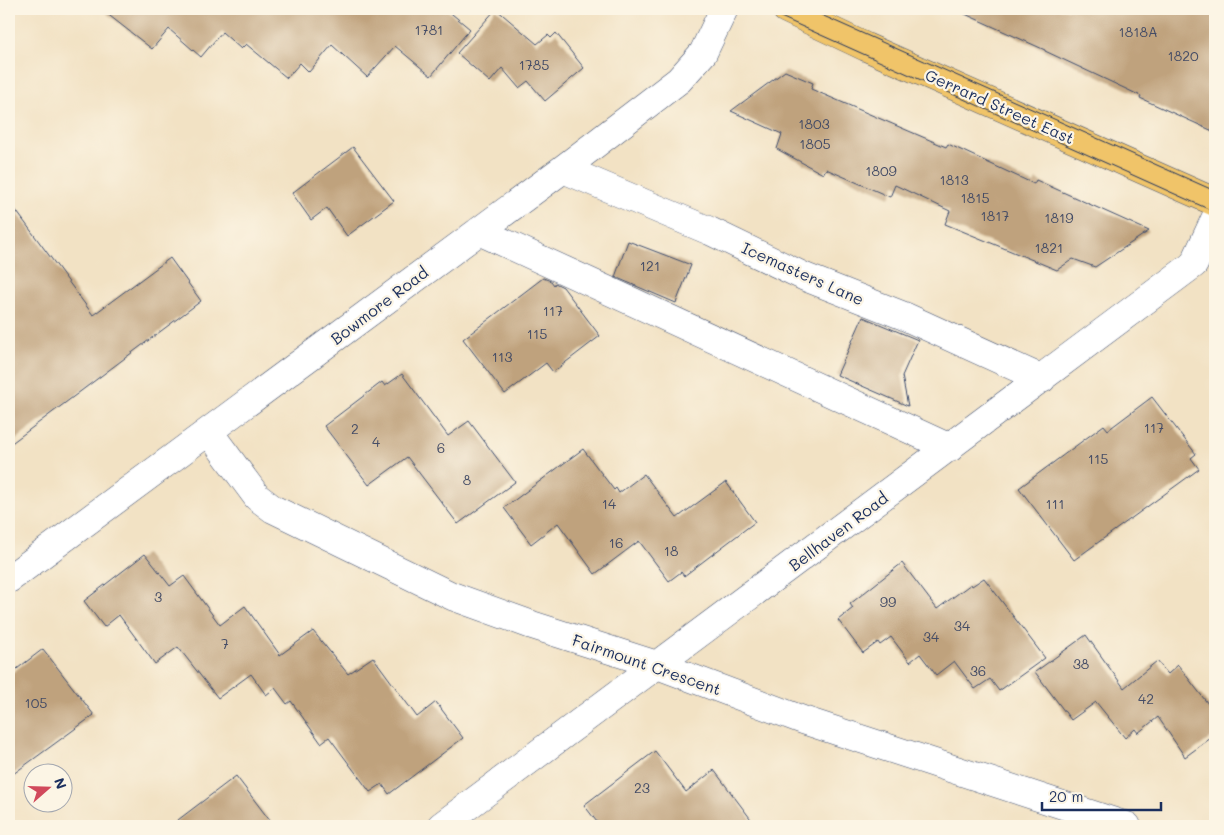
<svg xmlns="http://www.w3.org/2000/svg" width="1224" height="835" font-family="Mali,sans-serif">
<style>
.building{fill:#bfa27d}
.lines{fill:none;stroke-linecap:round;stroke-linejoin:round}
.minor-casing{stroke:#3b4a6d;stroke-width:29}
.major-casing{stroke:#3b4a6d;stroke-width:29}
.minor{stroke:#fff;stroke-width:28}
.major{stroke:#f0c469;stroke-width:28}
.tram{stroke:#1b2f5e;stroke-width:1}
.labels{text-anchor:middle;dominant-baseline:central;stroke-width:4.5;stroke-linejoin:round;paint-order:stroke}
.number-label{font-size:14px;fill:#444c66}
.street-label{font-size:16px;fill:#1b2f5e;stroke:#fcf5e5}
</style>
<rect width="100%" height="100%" fill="#fcf5e5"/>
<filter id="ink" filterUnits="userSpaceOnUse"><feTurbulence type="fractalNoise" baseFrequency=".02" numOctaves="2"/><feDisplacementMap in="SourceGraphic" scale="10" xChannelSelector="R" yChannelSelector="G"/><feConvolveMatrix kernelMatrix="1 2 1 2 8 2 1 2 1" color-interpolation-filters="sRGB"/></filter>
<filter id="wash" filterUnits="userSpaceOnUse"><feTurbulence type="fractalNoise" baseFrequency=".0096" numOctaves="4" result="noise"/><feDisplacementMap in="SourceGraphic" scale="20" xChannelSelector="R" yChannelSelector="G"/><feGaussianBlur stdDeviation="1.12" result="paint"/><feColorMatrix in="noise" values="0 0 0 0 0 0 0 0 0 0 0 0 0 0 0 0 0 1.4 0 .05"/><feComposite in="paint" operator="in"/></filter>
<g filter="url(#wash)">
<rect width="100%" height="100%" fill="#f2e2c4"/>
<g id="blocks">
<path class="building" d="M 101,9 L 446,9 L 470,29 L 431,76 L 395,46 L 367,77 L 332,45 L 309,72 L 300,63 L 287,78 L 246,44 L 241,49 L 222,32 L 201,57 L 169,29 L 152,49 Z
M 496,9 L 537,44 L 548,35 L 551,38 L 556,33 L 584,68 L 545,101 L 528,81 L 519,88 L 502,68 L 490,82 L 457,53 Z
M 954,9 L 1215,9 L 1215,132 L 1140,98 L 1141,96 L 1045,51 L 1045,50 Z
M 785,71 L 813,83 L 811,89 L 946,147 L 948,144 L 1034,184 L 1036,180 L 1149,231 L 1095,267 L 1073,259 L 1057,270 L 945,224 L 950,211 L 895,185 L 890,197 L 826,169 L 823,174 L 777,149 L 782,134 L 731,111 Z
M 353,147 L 394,201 L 347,236 L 327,208 L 311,220 L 292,193 Z
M 9,201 L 93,315 L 170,258 L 201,301 L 9,445 Z
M 628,241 L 691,265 L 676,303 L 615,277 Z
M 543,278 L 551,281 L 554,285 L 555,283 L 563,287 L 600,336 L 553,372 L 546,363 L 505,394 L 463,339 Z
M 863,317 L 918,340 L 902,376 L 908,406 L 837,375 Z
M 402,374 L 448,436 L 469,421 L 515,482 L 458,524 L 407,457 L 369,485 L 324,426 L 382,382 L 385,386 Z
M 1152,397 L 1196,454 L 1191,458 L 1199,469 L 1074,560 L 1019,488 L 1104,425 L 1108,430 Z
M 583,449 L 614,490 L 616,488 L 619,493 L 644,474 L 677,518 L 726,482 L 755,522 L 684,576 L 681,572 L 669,581 L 639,541 L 595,574 L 558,523 L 531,544 L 504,508 Z
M 145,554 L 170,586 L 184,576 L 220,625 L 245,606 L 280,655 L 313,631 L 348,674 L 373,657 L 417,717 L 436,702 L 463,738 L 389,794 L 382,784 L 370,792 L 329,737 L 321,743 L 291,701 L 287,704 L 275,688 L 266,695 L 251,674 L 218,698 L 178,647 L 155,664 L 119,615 L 104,627 L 84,601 Z
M 902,563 L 937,609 L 971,584 L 972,586 L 984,578 L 1045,658 L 999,691 L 990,679 L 975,689 L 954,661 L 936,675 L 920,654 L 910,662 L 891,637 L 880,645 L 878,642 L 863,653 L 838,620 L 853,608 L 850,604 Z
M 1086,635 L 1124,688 L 1157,661 L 1168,674 L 1178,665 L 1215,713 L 1215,735 L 1185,757 L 1158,717 L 1138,733 L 1135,729 L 1125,738 L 1096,702 L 1071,720 L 1035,672 Z
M 43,649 L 94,715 L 9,777 L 9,675 Z
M 655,751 L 686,792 L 714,770 L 756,826 L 600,826 L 584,805 Z
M 236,776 L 274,826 L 170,826 Z"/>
</g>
</g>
<g filter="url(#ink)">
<use href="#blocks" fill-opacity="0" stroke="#3b4a6d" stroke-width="1"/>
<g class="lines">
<defs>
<path id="minor" d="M 563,169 L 710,231 L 805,277 L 904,316 L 1042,379
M 479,231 L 950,448
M 209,432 L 257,497 L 273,509 L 452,596 L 532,625 L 657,665 L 803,720 L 1127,826
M 9,579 L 563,169 L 679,80 L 703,53 L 724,9
M 441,826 L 1194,264 L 1215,219"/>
<path id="major" d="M 786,9 L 866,47 L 1215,202"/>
</defs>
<use href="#minor" class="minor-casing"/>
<use href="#major" class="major-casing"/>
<use href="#minor" class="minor"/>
<use href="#major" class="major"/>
<path class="tram" d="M 763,9 L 1215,212
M 808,9 L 1215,191"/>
</g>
</g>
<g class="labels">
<g class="number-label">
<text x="429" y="29">1781</text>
<text x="1138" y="31">1818A</text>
<text x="1183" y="55">1820</text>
<text x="534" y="64">1785</text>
<text x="814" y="123">1803</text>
<text x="815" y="143">1805</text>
<text x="881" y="170">1809</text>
<text x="954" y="179">1813</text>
<text x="975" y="197">1815</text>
<text x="995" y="215">1817</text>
<text x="1059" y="217">1819</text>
<text x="1049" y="247">1821</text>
<text x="650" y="265">121</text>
<text x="553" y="310">117</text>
<text x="537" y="333">115</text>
<text x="502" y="356">113</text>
<text x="1154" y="427">117</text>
<text x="355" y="428">2</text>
<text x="376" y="441">4</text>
<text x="441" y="447">6</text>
<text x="1098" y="458">115</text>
<text x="467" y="479">8</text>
<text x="609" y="503">14</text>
<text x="1055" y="503">111</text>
<text x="616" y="542">16</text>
<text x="671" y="550">18</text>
<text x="158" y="596">3</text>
<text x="888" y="601">99</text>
<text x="962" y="625">34</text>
<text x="931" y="636">34</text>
<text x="225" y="643">7</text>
<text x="1081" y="663">38</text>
<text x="978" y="670">36</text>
<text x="1146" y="698">42</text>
<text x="36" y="702">105</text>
<text x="642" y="787">23</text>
</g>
<g class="street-label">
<text transform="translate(1000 106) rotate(24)">Gerrard Street East</text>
<text transform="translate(803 273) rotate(24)">Icemasters Lane</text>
<text transform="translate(379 305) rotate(-37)">Bowmore Road</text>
<text transform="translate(838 531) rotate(-37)">Bellhaven Road</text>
<text transform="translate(647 664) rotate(19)">Fairmount Crescent</text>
</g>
</g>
<rect width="1224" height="835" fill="none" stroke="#fcf5e5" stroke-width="30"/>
<g transform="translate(48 788) rotate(70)"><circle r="24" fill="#fcf5e5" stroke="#a2a6af"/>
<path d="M0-4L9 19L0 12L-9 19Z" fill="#d1495b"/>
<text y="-8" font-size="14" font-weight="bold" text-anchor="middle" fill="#1b2f5e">N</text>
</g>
<path d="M1042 802v8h119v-8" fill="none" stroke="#1b2f5e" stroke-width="2.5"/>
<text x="1049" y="802" font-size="15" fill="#1b2f5e" stroke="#fcf5e5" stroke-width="4" paint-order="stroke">20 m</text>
</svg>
